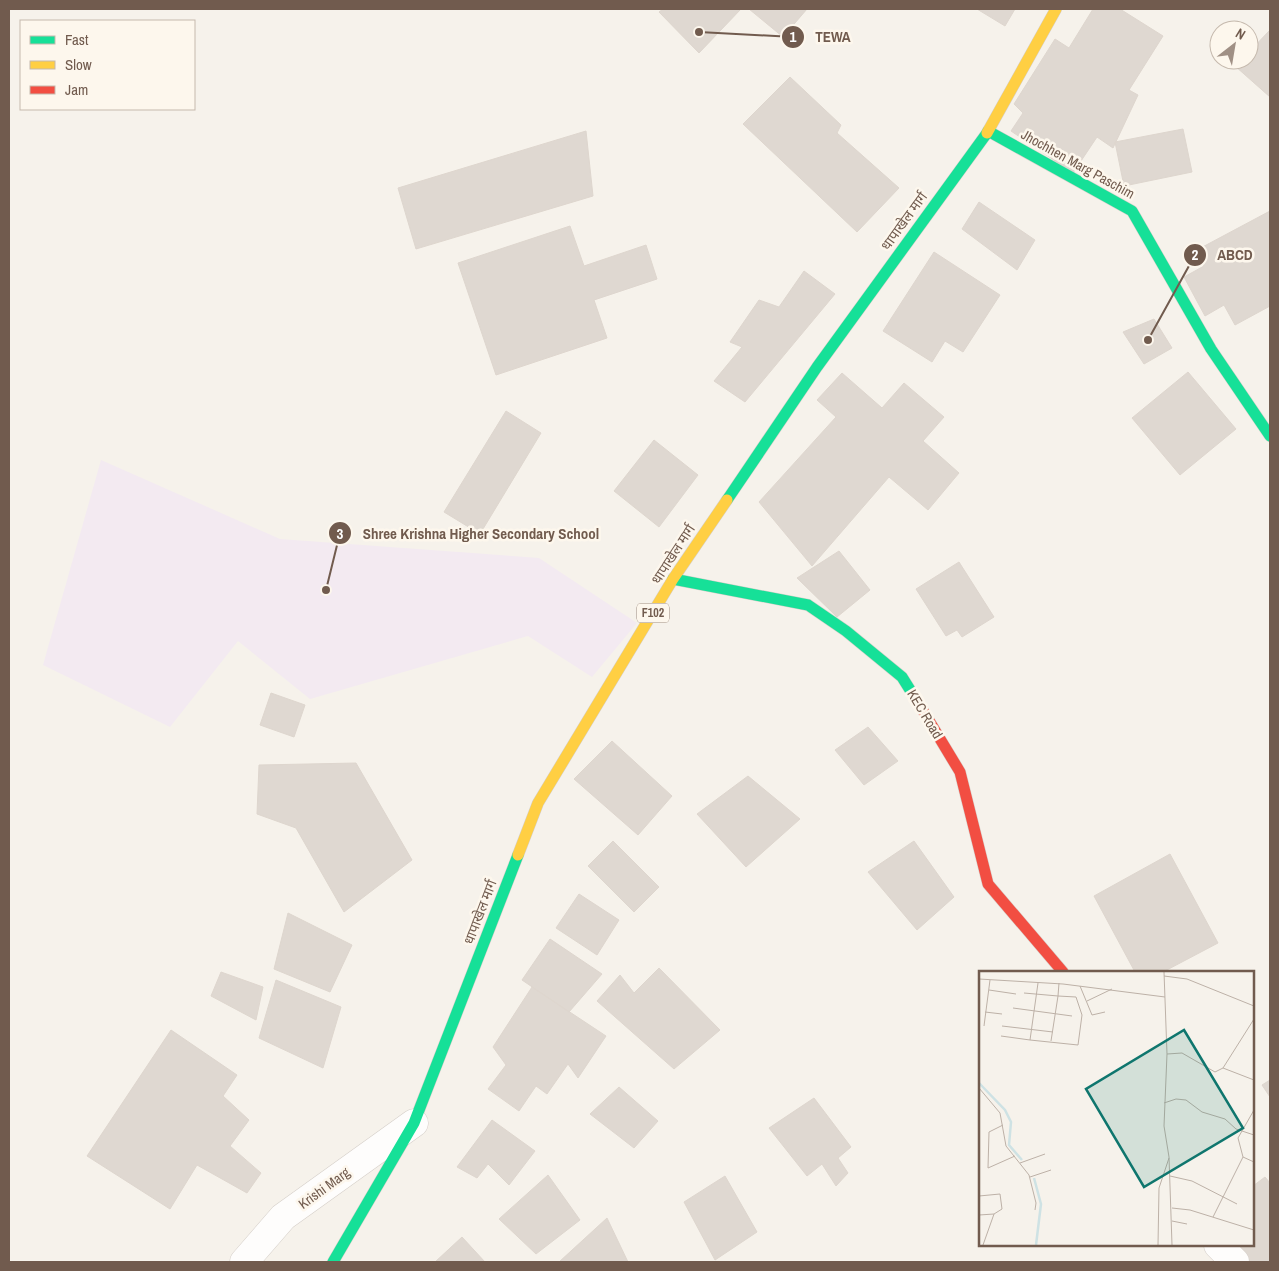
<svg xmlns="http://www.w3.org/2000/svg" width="1279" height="1271" font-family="'Archivo Narrow','Noto Sans Devanagari',sans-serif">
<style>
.education{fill:#f3eaf1}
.building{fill:#dfd8d1;stroke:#ded6ce}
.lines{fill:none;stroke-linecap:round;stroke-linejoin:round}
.street-casing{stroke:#d5cfc9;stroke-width:29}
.fast-casing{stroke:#d5cfc9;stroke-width:12}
.slow-casing{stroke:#d5cfc9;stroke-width:12}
.jam-casing{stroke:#d5cfc9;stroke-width:12}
.street{stroke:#fefdfc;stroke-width:28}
.fast{stroke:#16e098;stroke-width:11}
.slow{stroke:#ffcf43;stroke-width:11}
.jam{stroke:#f24e42;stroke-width:11}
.labels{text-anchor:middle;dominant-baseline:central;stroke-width:5;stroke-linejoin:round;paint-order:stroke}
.shield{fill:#fdf7ed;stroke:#9b8a7e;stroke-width:1}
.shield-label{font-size:12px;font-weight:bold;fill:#715b4e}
.street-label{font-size:14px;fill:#715b4e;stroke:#fdf7ed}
.inset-river{fill:none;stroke:#cee2e4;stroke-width:2.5}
.inset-road{fill:none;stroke:#bdb1a7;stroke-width:1}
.view{fill:#0f766e;fill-opacity:0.15;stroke:#0f766e;stroke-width:2.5}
.inset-edge{fill:none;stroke:#715b4e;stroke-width:2.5}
.leader{fill:none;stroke:#715b4e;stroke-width:2}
.callout-dot{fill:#715b4e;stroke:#fdf7ed;stroke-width:2}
.mark-label{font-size:15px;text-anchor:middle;font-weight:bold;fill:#fff}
.callout-label{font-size:15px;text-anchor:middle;font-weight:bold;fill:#715b4e;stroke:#fdf7ed;stroke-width:5;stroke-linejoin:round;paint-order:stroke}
</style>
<rect width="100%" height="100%" fill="#f6f2eb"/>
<path class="education" d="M 101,460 L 280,539 L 539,558 L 637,623 L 592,677 L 528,636 L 310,699 L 238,641 L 170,727 L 43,665 Z"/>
<path class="building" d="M 663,9 L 741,9 L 699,53 L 659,12 Z
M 749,9 L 807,9 L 783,37 Z
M 977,9 L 1015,9 L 1005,26 Z
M 1093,9 L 1120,9 L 1163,36 L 1129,90 L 1138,95 L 1113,148 L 1097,137 L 1073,173 L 1011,131 L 1023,113 L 1014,104 L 1055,39 L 1069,48 Z
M 1270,30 L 1270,97 L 1235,66 L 1241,60 L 1249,60 L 1249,52 Z
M 790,77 L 841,125 L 837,133 L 899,188 L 857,232 L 743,124 Z
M 1183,129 L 1192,172 L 1124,186 L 1115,142 Z
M 586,131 L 593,196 L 416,249 L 398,188 Z
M 979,202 L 1035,240 L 1017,270 L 962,229 Z
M 1270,211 L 1270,306 L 1235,325 L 1224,305 L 1205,316 L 1184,277 L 1204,266 L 1195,251 Z
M 570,226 L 584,266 L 646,245 L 657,279 L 594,300 L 607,338 L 496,375 L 458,263 Z
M 934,252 L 1000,295 L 963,352 L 945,341 L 932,362 L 883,331 Z
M 804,271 L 835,294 L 745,402 L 714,381 L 742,347 L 730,342 L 759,300 L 779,307 Z
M 1154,319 L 1172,348 L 1144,364 L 1123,332 Z
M 1188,372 L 1236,429 L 1180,475 L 1132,418 Z
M 842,373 L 882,408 L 904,383 L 944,417 L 923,441 L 959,473 L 928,510 L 889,477 L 812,566 L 759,502 L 836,417 L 817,400 Z
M 506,411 L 541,433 L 480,534 L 444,512 Z
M 654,440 L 698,475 L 659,527 L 614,491 Z
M 839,551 L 870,590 L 837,617 L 797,578 Z
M 959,562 L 994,617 L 962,637 L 957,630 L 946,636 L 916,589 Z
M 271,693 L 305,705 L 294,737 L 260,725 Z
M 868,727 L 898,761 L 864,785 L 835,750 Z
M 612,741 L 672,796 L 638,835 L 574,779 Z
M 356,763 L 412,860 L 344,912 L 296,828 L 257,814 L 259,765 Z
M 748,776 L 800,819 L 746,867 L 697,814 Z
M 613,841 L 659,887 L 634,912 L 588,866 Z
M 914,841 L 954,897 L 917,930 L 868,872 Z
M 1170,854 L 1218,943 L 1163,972 L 1135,972 L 1094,896 Z
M 579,894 L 619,920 L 597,955 L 556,928 Z
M 288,913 L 352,945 L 330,992 L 274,969 Z
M 550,939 L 602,974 L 569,1012 L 522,980 Z
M 659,968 L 720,1030 L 674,1069 L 597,1001 L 620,975 L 634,993 Z
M 221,972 L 263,987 L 256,1020 L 211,996 Z
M 276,980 L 341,1007 L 323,1068 L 259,1038 Z
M 532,987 L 606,1036 L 578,1078 L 568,1064 L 547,1094 L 536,1086 L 519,1111 L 488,1089 L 506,1065 L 493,1047 Z
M 171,1030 L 237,1075 L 223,1096 L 249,1120 L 230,1146 L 261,1173 L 247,1193 L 197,1165 L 170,1209 L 87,1156 Z
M 1270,1080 L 1270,1097 L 1262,1085 Z
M 619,1087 L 658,1121 L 634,1148 L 590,1114 Z
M 814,1098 L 851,1147 L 838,1158 L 848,1173 L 836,1186 L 822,1164 L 807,1176 L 769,1128 Z
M 492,1120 L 535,1151 L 509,1185 L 488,1164 L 477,1178 L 457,1167 Z
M 548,1175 L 580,1220 L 536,1254 L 499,1219 Z
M 725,1176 L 757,1232 L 715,1260 L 684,1202 Z
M 1265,1177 L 1270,1183 L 1270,1262 L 1250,1262 L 1239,1245 L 1253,1245 L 1253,1186 Z
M 607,1218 L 628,1262 L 559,1262 Z
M 462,1237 L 485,1262 L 435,1262 Z"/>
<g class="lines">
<defs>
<path id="street" d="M 1218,1245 L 1235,1262
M 244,1262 L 283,1217 L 414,1123"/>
<path id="fast" d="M 988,131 L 1132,211 L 1211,349 L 1270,436
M 727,500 L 817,367 L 987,133
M 673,579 L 808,605 L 846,631 L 902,677 L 922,709
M 333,1262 L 414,1123 L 518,855"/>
<path id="slow" d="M 987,133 L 1056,9
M 518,855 L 538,803 L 673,579 L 727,500"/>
<path id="jam" d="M 922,709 L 960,772 L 988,884 L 1063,972"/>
</defs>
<use href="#street" class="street-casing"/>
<use href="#fast" class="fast-casing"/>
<use href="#slow" class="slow-casing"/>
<use href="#jam" class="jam-casing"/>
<use href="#street" class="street"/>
<use href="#fast" class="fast"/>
<use href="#slow" class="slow"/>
<use href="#jam" class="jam"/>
</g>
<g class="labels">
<rect class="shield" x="637" y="603.5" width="32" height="19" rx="4"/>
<g class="shield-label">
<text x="653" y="613">F102</text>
</g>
<g class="street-label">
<text transform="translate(1078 164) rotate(29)">Jhochhen Marg Paschim</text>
<text transform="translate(904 221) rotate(-54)">धापाखेल मार्ग</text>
<text transform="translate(673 554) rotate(-57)">धापाखेल मार्ग</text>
<text transform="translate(925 714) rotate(59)">KEC Road</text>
<text transform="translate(480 912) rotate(-69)">धापाखेल मार्ग</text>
<text transform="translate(324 1188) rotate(-36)">Krishi Marg</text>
</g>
</g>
<g transform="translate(979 971)">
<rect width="275" height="275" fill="#f6f2eb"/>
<path class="inset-river" d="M 0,112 L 26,139 L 32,151 L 30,174 L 43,189M 55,207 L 62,233 L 57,274"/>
<path class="inset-road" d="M 185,1 L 188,83 L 185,155 L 190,186 L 193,274M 185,5 L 208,8 L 275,35M 0,8 L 84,13 L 186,26M 101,15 L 113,44 L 126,41M 10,19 L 37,23M 45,22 L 79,25 L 80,12M 108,30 L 133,18M 34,37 L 93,45M 6,41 L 23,43M 5,55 L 11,9M 23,55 L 74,61M 22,65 L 51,69 L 59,12M 51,69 L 99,74 L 103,44 L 97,26 L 79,25 L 72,70M 188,83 L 203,82 L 236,101 L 244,97 L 275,109M 244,97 L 275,48M 0,117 L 21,142 L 27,175 L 50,204 L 57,232 L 56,239M 185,132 L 197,128 L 207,129 L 223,141 L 246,148 L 257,158 L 275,164M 275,139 L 259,167 L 264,186 L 275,191M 24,154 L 10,161 L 9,197 L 36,185M 41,192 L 66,183M 191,205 L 213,210 L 258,233M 51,206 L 72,199M 0,225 L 21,223 L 23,238 L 15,243 L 0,244M 193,237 L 211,239 L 275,259M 234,246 L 264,186M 193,250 L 208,253M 4,274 L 15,243M 179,274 L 180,217 L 190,187"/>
<path class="view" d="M 205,59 L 264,157 L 165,216 L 107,118 Z"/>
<rect width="275" height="275" class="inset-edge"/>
</g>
<path class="leader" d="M699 32L793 37M1148 340L1195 255M326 590L340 533"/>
<g class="callout-dot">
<circle cx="699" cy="32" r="5"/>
<circle cx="1148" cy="340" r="5"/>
<circle cx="326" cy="590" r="5"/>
<circle cx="793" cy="37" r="12"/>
<circle cx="1195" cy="255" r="12"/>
<circle cx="340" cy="533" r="12"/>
</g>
<g class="mark-label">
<text x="793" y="42">1</text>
<text x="1195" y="260">2</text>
<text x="340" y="539">3</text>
</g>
<g class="callout-label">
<text x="833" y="42">TEWA</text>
<text x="1235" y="260">ABCD</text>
<text x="481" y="539">Shree Krishna Higher Secondary School</text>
</g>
<rect width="1279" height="1271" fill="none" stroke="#715b4e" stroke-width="20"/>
<rect x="20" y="20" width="175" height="90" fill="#fdf7ed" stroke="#c5b9ad"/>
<rect x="30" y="36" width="25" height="8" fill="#16e098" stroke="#c5b9ad"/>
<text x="65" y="45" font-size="15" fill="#715b4e">Fast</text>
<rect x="30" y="61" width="25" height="8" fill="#ffcf43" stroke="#c5b9ad"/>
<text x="65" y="70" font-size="15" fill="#715b4e">Slow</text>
<rect x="30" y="86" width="25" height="8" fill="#f24e42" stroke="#c5b9ad"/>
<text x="65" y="95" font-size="15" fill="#715b4e">Jam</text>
<g transform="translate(1234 45) rotate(31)"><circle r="24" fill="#fdf7ed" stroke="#c5b9ad"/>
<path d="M0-4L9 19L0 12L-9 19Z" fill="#a09085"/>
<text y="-8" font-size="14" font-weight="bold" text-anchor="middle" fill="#715b4e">N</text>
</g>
</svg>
